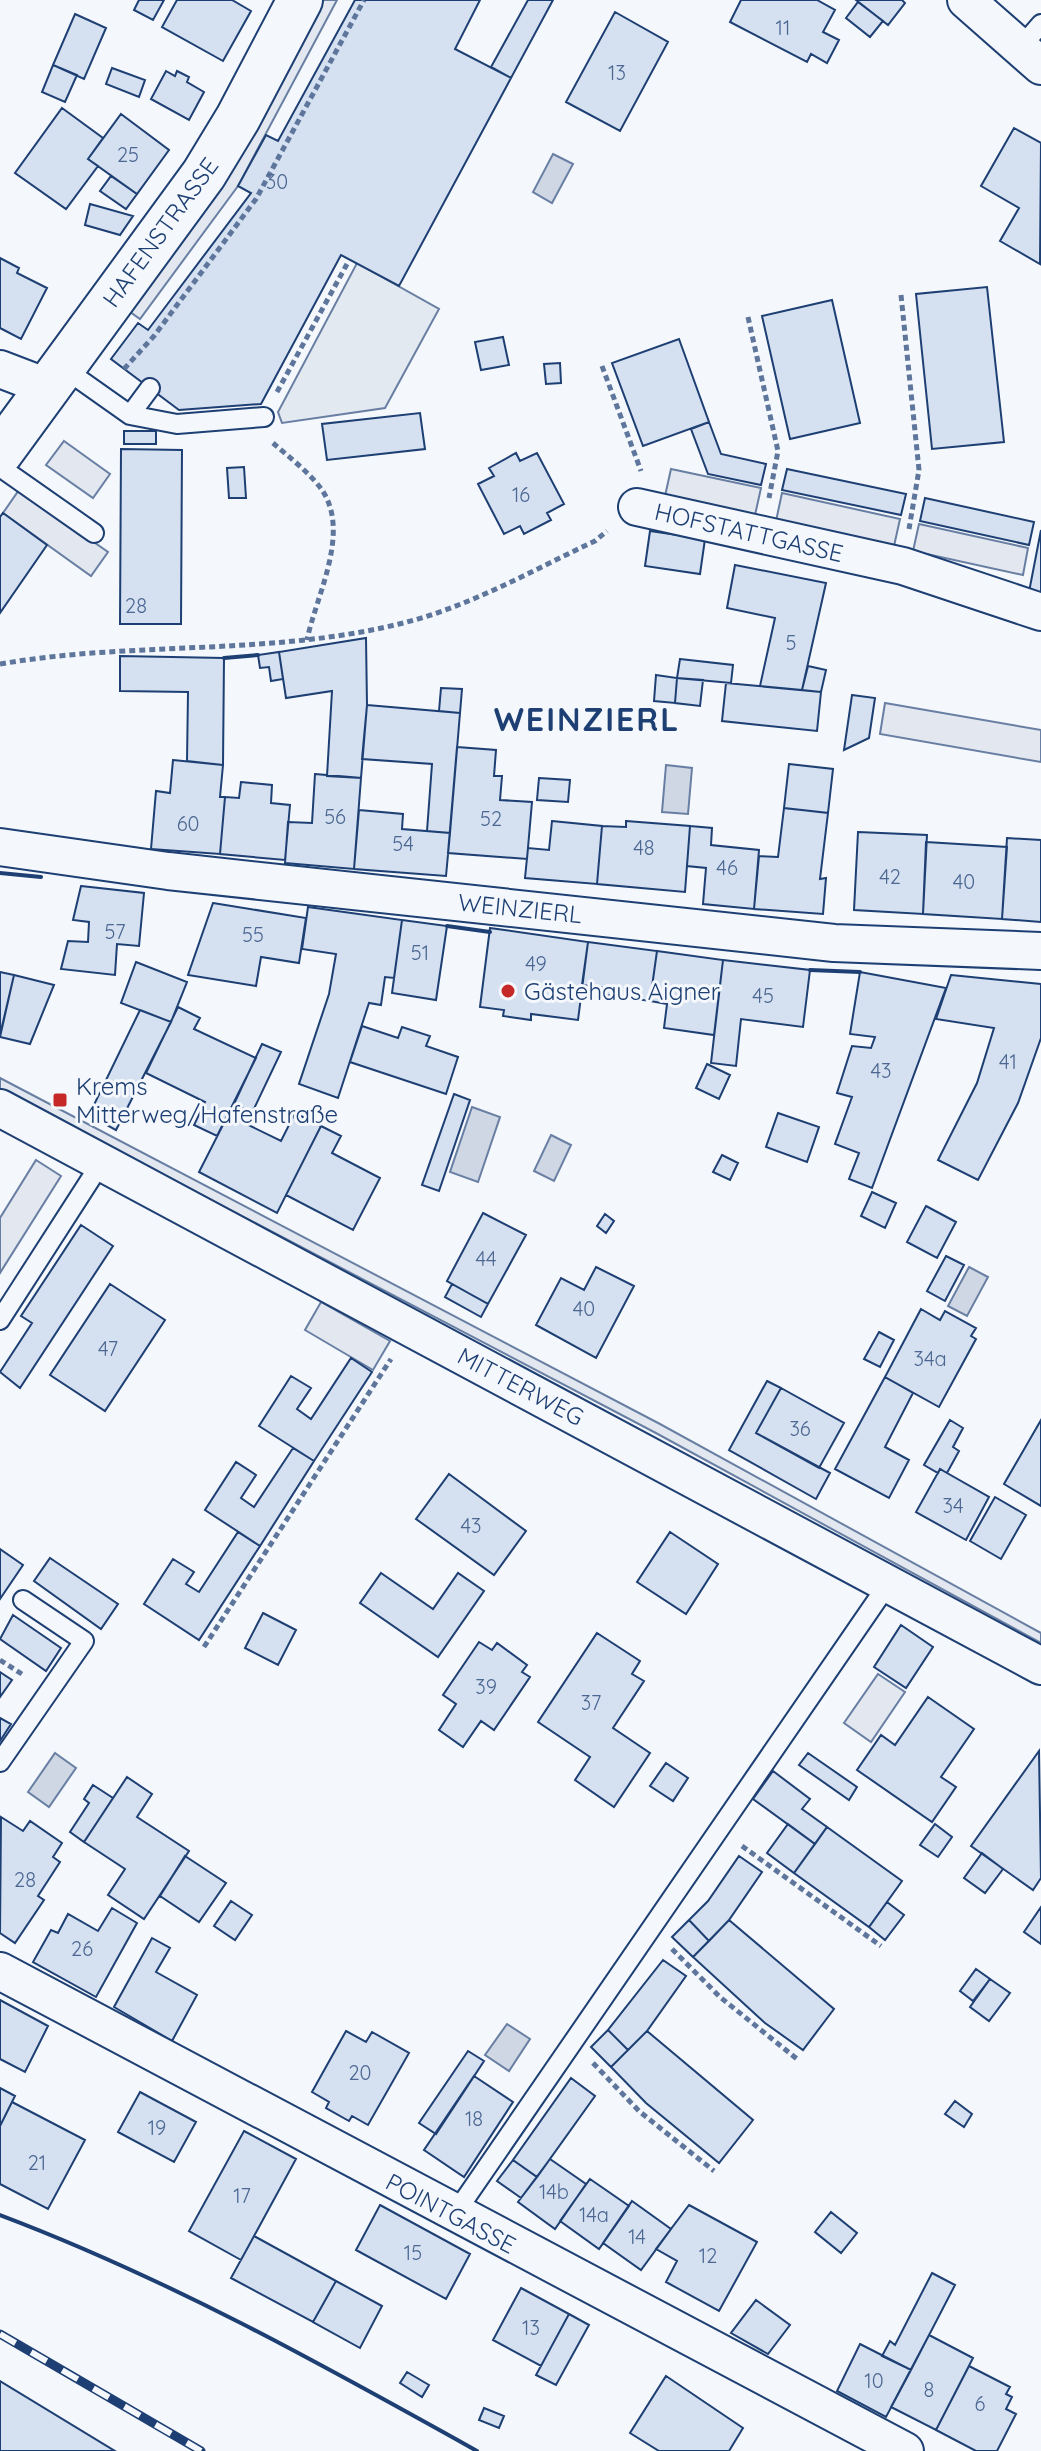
<svg xmlns="http://www.w3.org/2000/svg" width="1041" height="2451" font-family="Quicksand,sans-serif">
<style>
.green{fill:#e3e9f0;stroke:#687fa3;stroke-width:2}
.parking{fill:#e3e8f0;stroke:#687fa3;stroke-width:2}
.water{fill:#cfd7e4;stroke:#687fa3;stroke-width:2}
.building{fill:#d5e0f0;stroke:#1d3f73;stroke-width:2}
.lines{fill:none;stroke-linecap:round;stroke-linejoin:round}
.lane-casing{stroke:#1d3f73;stroke-width:22}
.street-casing{stroke:#1d3f73;stroke-width:40}
.secondary-casing{stroke:#1d3f73;stroke-width:48}
.path{stroke:#5e769c;stroke-width:5;stroke-dasharray:6 4;stroke-linecap:butt}
.lane{stroke:#f4f7fb;stroke-width:18}
.street{stroke:#f4f7fb;stroke-width:36}
.secondary{stroke:#f4f7fb;stroke-width:44}
.rail-casing{stroke:#1d3f73;stroke-width:9}
.rail{stroke:#f4f7fb;stroke-width:6;stroke-dasharray:18;stroke-linecap:butt}
.wall{stroke:#1d3f73;stroke-width:4}
.poi-dot{fill:#c62828;stroke:#f4f7fb;stroke-width:3}
.labels{text-anchor:middle;dominant-baseline:central;stroke-width:6;stroke-linejoin:round;paint-order:stroke}
.number-label{font-size:20px;fill:#4b6792}
.street-label{font-size:24px;fill:#1d3f73;stroke:#f4f7fb}
.poi-label{font-size:24px;fill:#1d3f73;stroke:#f4f7fb;text-anchor:start}
.district-label{font-size:32px;font-weight:bold;letter-spacing:2px;fill:#1d3f73;stroke:#f4f7fb}
</style>
<rect width="100%" height="100%" fill="#f4f7fb"/>
<path class="green" d="M 357,263 L 439,309 L 385,408 L 282,423 L 278,412 Z"/>
<path class="parking" d="M 319,0 L 337,0 L 238,186 L 140,319 L 126,309 Z
M 64,441 L 110,474 L 93,498 L 46,465 Z
M 671,469 L 761,488 L 755,515 L 665,496 Z
M 19,490 L 108,552 L 91,576 L 3,513 Z
M 782,493 L 900,519 L 894,546 L 776,521 Z
M 919,524 L 1028,548 L 1023,575 L 913,551 Z
M 885,703 L 1041,730 L 1041,762 L 880,734 Z
M 0,1078 L 660,1424 L 1041,1633 L 1041,1643 L 654,1432 L 0,1089 Z
M 36,1160 L 61,1176 L 0,1273 L 0,1218 Z
M 321,1302 L 390,1341 L 373,1370 L 305,1330 Z
M 878,1674 L 905,1692 L 871,1742 L 844,1723 Z"/>
<path class="water" d="M 553,154 L 573,164 L 552,203 L 533,192 Z
M 666,765 L 692,768 L 688,814 L 662,812 Z
M 472,1107 L 500,1117 L 478,1182 L 450,1172 Z
M 551,1135 L 571,1145 L 554,1181 L 534,1171 Z
M 969,1267 L 988,1277 L 967,1316 L 948,1306 Z
M 55,1753 L 76,1768 L 49,1807 L 28,1792 Z
M 507,2024 L 530,2039 L 509,2071 L 485,2055 Z"/>
<path class="building" d="M 139,0 L 164,0 L 153,20 L 134,10 Z
M 177,0 L 232,0 L 251,11 L 223,61 L 162,27 Z
M 355,0 L 480,0 L 455,49 L 511,78 L 399,286 L 341,255 L 261,404 L 179,410 L 111,359 L 138,323 L 148,330 L 251,193 L 238,186 L 266,135 L 278,141 Z
M 528,0 L 553,0 L 511,78 L 491,67 Z
M 741,0 L 817,0 L 835,10 L 823,32 L 839,40 L 827,63 L 811,54 L 807,62 L 730,22 Z
M 856,0 L 902,0 L 905,3 L 888,25 Z
M 858,2 L 883,21 L 870,37 L 846,18 Z
M 615,12 L 668,42 L 620,131 L 566,102 Z
M 75,14 L 106,28 L 84,79 L 53,65 Z
M 53,65 L 77,75 L 65,102 L 42,92 Z
M 112,68 L 145,80 L 139,97 L 106,84 Z
M 166,71 L 175,76 L 177,71 L 189,77 L 187,82 L 204,92 L 189,120 L 151,99 Z
M 62,108 L 103,138 L 88,159 L 98,166 L 66,209 L 15,173 Z
M 121,114 L 169,150 L 137,194 L 88,159 Z
M 1014,128 L 1041,143 L 1040,264 L 1000,241 L 1019,208 L 981,186 Z
M 111,176 L 137,194 L 126,209 L 100,191 Z
M 90,204 L 133,216 L 120,235 L 85,225 Z
M 0,258 L 19,268 L 17,273 L 47,288 L 21,339 L 0,328 Z
M 987,287 L 1004,442 L 932,449 L 916,294 Z
M 832,300 L 860,423 L 790,439 L 762,316 Z
M 503,337 L 509,365 L 481,370 L 475,342 Z
M 679,339 L 709,422 L 643,446 L 612,363 Z
M 560,363 L 561,383 L 546,384 L 544,364 Z
M 420,413 L 425,449 L 327,460 L 322,424 Z
M 709,422 L 721,454 L 766,464 L 761,485 L 708,474 L 691,429 Z
M 124,431 L 156,431 L 156,444 L 124,444 Z
M 121,449 L 182,450 L 181,624 L 120,624 Z
M 516,453 L 520,461 L 537,453 L 564,504 L 547,513 L 551,520 L 524,534 L 520,526 L 504,534 L 478,484 L 494,476 L 489,468 Z
M 244,467 L 246,498 L 229,498 L 227,468 Z
M 787,469 L 906,494 L 901,515 L 782,490 Z
M 925,498 L 1034,522 L 1029,545 L 920,521 Z
M 3,513 L 47,545 L 0,613 L 0,517 Z
M 1041,530 L 1041,594 L 1029,592 Z
M 650,531 L 705,539 L 700,574 L 645,566 Z
M 735,565 L 826,583 L 802,690 L 760,686 L 775,618 L 727,608 Z
M 366,638 L 367,705 L 361,778 L 327,776 L 332,691 L 286,698 L 279,652 Z
M 279,652 L 283,679 L 271,681 L 269,667 L 260,668 L 258,655 Z
M 120,656 L 224,658 L 223,765 L 187,761 L 188,692 L 120,691 Z
M 680,659 L 733,665 L 731,683 L 677,678 Z
M 808,666 L 826,670 L 821,692 L 802,690 Z
M 656,675 L 677,678 L 675,703 L 654,701 Z
M 677,678 L 703,680 L 700,706 L 675,703 Z
M 726,683 L 821,692 L 817,731 L 722,721 Z
M 441,688 L 462,689 L 460,713 L 439,711 Z
M 852,695 L 875,698 L 869,738 L 844,750 Z
M 367,705 L 460,713 L 450,833 L 427,831 L 432,764 L 362,759 Z
M 457,747 L 496,750 L 494,776 L 502,776 L 500,800 L 532,802 L 527,859 L 448,853 Z
M 173,760 L 223,765 L 220,797 L 225,797 L 220,854 L 151,849 L 156,791 L 170,793 Z
M 789,764 L 833,769 L 828,813 L 784,808 Z
M 315,774 L 361,778 L 354,869 L 285,863 L 288,822 L 312,823 Z
M 539,778 L 570,780 L 568,802 L 537,800 Z
M 241,782 L 272,785 L 271,803 L 290,805 L 285,860 L 220,854 L 225,797 L 239,798 Z
M 784,808 L 828,813 L 820,879 L 826,878 L 823,914 L 754,909 L 759,856 L 778,857 Z
M 359,810 L 403,814 L 402,829 L 450,833 L 446,876 L 354,869 Z
M 552,821 L 602,826 L 597,884 L 525,878 L 528,848 L 549,850 Z
M 626,821 L 690,826 L 685,892 L 597,884 L 602,826 L 626,827 Z
M 690,826 L 712,828 L 711,845 L 759,850 L 754,909 L 703,904 L 706,868 L 687,866 Z
M 858,832 L 927,835 L 923,914 L 854,910 Z
M 1007,838 L 1041,840 L 1041,922 L 1002,919 Z
M 926,842 L 1007,847 L 1002,919 L 923,914 Z
M 81,886 L 144,893 L 139,946 L 117,944 L 115,975 L 61,969 L 68,941 L 88,942 L 89,922 L 73,920 Z
M 213,903 L 306,918 L 299,963 L 261,957 L 256,986 L 188,975 Z
M 308,907 L 402,920 L 394,978 L 385,977 L 381,1005 L 369,1003 L 338,1098 L 299,1084 L 329,994 L 336,954 L 302,949 Z
M 402,920 L 447,926 L 436,1000 L 392,993 Z
M 490,928 L 588,942 L 578,1020 L 531,1014 L 531,1020 L 503,1016 L 504,1010 L 480,1007 Z
M 588,942 L 657,951 L 650,1001 L 605,995 L 606,988 L 582,985 Z
M 657,951 L 723,960 L 714,1035 L 664,1028 L 667,1004 L 650,1001 Z
M 723,960 L 810,970 L 803,1027 L 741,1019 L 736,1066 L 711,1063 Z
M 136,962 L 187,982 L 171,1022 L 121,1003 Z
M 0,972 L 14,975 L 0,1035 Z
M 860,972 L 946,988 L 872,1188 L 849,1179 L 859,1153 L 835,1144 L 852,1097 L 837,1093 L 852,1046 L 871,1048 L 875,1037 L 850,1034 Z
M 14,975 L 54,985 L 30,1044 L 0,1037 Z
M 951,975 L 1041,984 L 1041,1038 L 1018,1103 L 978,1180 L 938,1160 L 977,1083 L 994,1028 L 936,1019 Z
M 178,1007 L 200,1018 L 194,1029 L 256,1058 L 217,1136 L 194,1125 L 205,1102 L 146,1073 Z
M 140,1010 L 171,1022 L 116,1130 L 89,1115 Z
M 362,1026 L 398,1038 L 402,1027 L 430,1036 L 426,1046 L 458,1057 L 446,1094 L 350,1062 Z
M 262,1044 L 281,1052 L 252,1113 L 234,1104 Z
M 707,1064 L 730,1075 L 719,1099 L 696,1088 Z
M 454,1094 L 470,1100 L 439,1191 L 422,1185 Z
M 295,1113 L 321,1126 L 277,1213 L 199,1172 L 228,1115 L 281,1141 Z
M 778,1113 L 819,1127 L 807,1162 L 766,1147 Z
M 321,1126 L 341,1136 L 332,1153 L 380,1178 L 353,1230 L 286,1195 Z
M 722,1155 L 738,1163 L 730,1180 L 713,1172 Z
M 872,1192 L 896,1203 L 885,1228 L 861,1216 Z
M 926,1206 L 956,1222 L 937,1258 L 907,1242 Z
M 483,1213 L 526,1235 L 488,1304 L 447,1281 Z
M 605,1214 L 614,1221 L 606,1233 L 597,1226 Z
M 81,1225 L 113,1246 L 20,1388 L 0,1372 L 32,1323 L 21,1316 Z
M 946,1256 L 964,1265 L 945,1301 L 927,1291 Z
M 596,1267 L 634,1286 L 596,1358 L 536,1325 L 561,1278 L 584,1290 Z
M 110,1284 L 165,1320 L 105,1411 L 50,1375 Z
M 452,1284 L 488,1304 L 481,1317 L 445,1297 Z
M 921,1309 L 940,1320 L 945,1311 L 976,1328 L 971,1336 L 976,1339 L 939,1407 L 885,1377 Z
M 879,1332 L 894,1340 L 880,1367 L 864,1359 Z
M 351,1358 L 372,1372 L 314,1461 L 259,1426 L 291,1376 L 311,1388 L 297,1409 L 311,1419 Z
M 885,1377 L 913,1393 L 885,1447 L 909,1460 L 889,1498 L 835,1469 Z
M 767,1381 L 781,1388 L 756,1433 L 830,1473 L 816,1499 L 729,1450 Z
M 781,1388 L 844,1423 L 819,1468 L 756,1433 Z
M 950,1420 L 963,1428 L 953,1447 L 959,1451 L 947,1473 L 940,1469 L 938,1473 L 924,1465 Z
M 1041,1420 L 1041,1506 L 1004,1484 Z
M 293,1448 L 314,1461 L 260,1546 L 205,1510 L 236,1462 L 256,1475 L 241,1498 L 254,1507 Z
M 940,1469 L 989,1497 L 966,1540 L 916,1512 Z
M 449,1474 L 526,1531 L 494,1575 L 416,1519 Z
M 995,1497 L 1026,1515 L 1001,1559 L 970,1541 Z
M 238,1532 L 260,1546 L 199,1640 L 144,1604 L 173,1559 L 194,1572 L 186,1584 L 199,1592 Z
M 670,1532 L 718,1564 L 686,1614 L 637,1582 Z
M 0,1549 L 23,1565 L 0,1599 Z
M 50,1558 L 118,1604 L 101,1629 L 34,1581 Z
M 381,1573 L 433,1609 L 458,1573 L 484,1591 L 438,1657 L 360,1603 Z
M 263,1613 L 296,1630 L 278,1665 L 245,1648 Z
M 13,1615 L 61,1648 L 46,1671 L 0,1639 Z
M 901,1625 L 933,1647 L 906,1688 L 874,1667 Z
M 597,1633 L 640,1661 L 632,1674 L 644,1681 L 613,1728 L 650,1753 L 614,1807 L 575,1780 L 590,1757 L 538,1722 Z
M 479,1642 L 492,1650 L 497,1643 L 527,1665 L 522,1672 L 530,1677 L 494,1730 L 481,1721 L 463,1747 L 439,1730 L 456,1704 L 443,1695 Z
M 0,1672 L 12,1680 L 0,1697 Z
M 928,1697 L 974,1729 L 941,1777 L 956,1787 L 932,1822 L 857,1770 L 881,1735 L 895,1745 Z
M 0,1718 L 11,1724 L 0,1741 Z
M 1039,1751 L 1041,1878 L 1033,1890 L 971,1846 Z
M 808,1753 L 857,1787 L 849,1800 L 799,1765 Z
M 666,1763 L 688,1778 L 673,1801 L 650,1786 Z
M 773,1771 L 810,1799 L 802,1809 L 827,1827 L 815,1844 L 753,1799 Z
M 127,1777 L 152,1794 L 137,1817 L 189,1851 L 144,1919 L 108,1895 L 125,1869 L 84,1842 Z
M 93,1785 L 113,1798 L 84,1842 L 70,1832 L 89,1803 L 84,1799 Z
M 1,1817 L 23,1831 L 30,1821 L 62,1843 L 53,1857 L 60,1862 L 38,1896 L 44,1900 L 15,1943 L 0,1933 Z
M 788,1824 L 815,1844 L 794,1873 L 767,1853 Z
M 935,1824 L 952,1837 L 938,1857 L 920,1845 Z
M 827,1827 L 902,1881 L 869,1927 L 794,1873 Z
M 982,1853 L 1003,1869 L 985,1893 L 964,1878 Z
M 185,1856 L 226,1883 L 199,1922 L 160,1896 Z
M 739,1856 L 762,1872 L 729,1920 L 709,1941 L 689,1920 L 708,1901 Z
M 231,1901 L 252,1915 L 235,1940 L 214,1926 Z
M 887,1902 L 904,1915 L 885,1940 L 869,1927 Z
M 1041,1907 L 1041,1944 L 1024,1932 Z
M 112,1908 L 137,1923 L 96,1997 L 33,1962 L 51,1930 L 58,1933 L 68,1914 L 98,1931 Z
M 689,1920 L 709,1941 L 693,1957 L 672,1937 Z
M 729,1920 L 834,2009 L 803,2050 L 765,2023 L 693,1957 Z
M 152,1938 L 170,1948 L 156,1972 L 197,1995 L 172,2041 L 114,2007 Z
M 663,1960 L 686,1976 L 647,2031 L 628,2050 L 608,2030 Z
M 976,1969 L 990,1979 L 973,2001 L 960,1991 Z
M 990,1979 L 1010,1993 L 989,2021 L 970,2007 Z
M 0,2000 L 48,2026 L 25,2072 L 0,2059 Z
M 608,2030 L 628,2050 L 611,2067 L 591,2047 Z
M 346,2031 L 366,2042 L 372,2032 L 409,2053 L 368,2125 L 352,2116 L 349,2121 L 326,2108 L 329,2102 L 312,2092 Z
M 647,2031 L 753,2120 L 719,2163 L 646,2103 L 611,2067 Z
M 468,2051 L 484,2061 L 436,2134 L 419,2123 Z
M 474,2076 L 513,2102 L 464,2177 L 424,2150 Z
M 571,2078 L 595,2096 L 537,2177 L 513,2160 Z
M 0,2088 L 15,2096 L 0,2126 Z
M 140,2092 L 196,2122 L 174,2162 L 118,2132 Z
M 955,2101 L 972,2114 L 964,2127 L 945,2114 Z
M 12,2102 L 85,2140 L 48,2209 L 0,2184 L 0,2126 Z
M 244,2131 L 296,2159 L 241,2260 L 189,2231 Z
M 550,2159 L 586,2184 L 555,2229 L 518,2202 Z
M 513,2160 L 537,2177 L 521,2198 L 497,2181 Z
M 590,2179 L 629,2206 L 599,2249 L 560,2221 Z
M 632,2201 L 671,2229 L 641,2270 L 603,2243 Z
M 380,2205 L 470,2254 L 446,2299 L 356,2250 Z
M 689,2205 L 757,2242 L 719,2311 L 666,2282 L 677,2261 L 656,2249 Z
M 831,2212 L 857,2233 L 841,2253 L 815,2232 Z
M 254,2236 L 336,2281 L 313,2322 L 231,2278 Z
M 932,2273 L 955,2285 L 911,2370 L 882,2356 L 890,2341 L 895,2345 Z
M 336,2281 L 382,2306 L 360,2348 L 313,2322 Z
M 521,2288 L 569,2314 L 541,2366 L 493,2340 Z
M 756,2300 L 790,2325 L 768,2354 L 731,2333 Z
M 569,2314 L 589,2325 L 556,2385 L 536,2375 Z
M 929,2335 L 973,2358 L 936,2430 L 891,2407 Z
M 860,2344 L 911,2370 L 886,2417 L 837,2391 Z
M 969,2366 L 1010,2387 L 1006,2394 L 1012,2397 L 1006,2409 L 1016,2414 L 997,2451 L 976,2451 L 936,2430 Z
M 407,2372 L 429,2385 L 422,2397 L 400,2383 Z
M 666,2376 L 743,2428 L 729,2451 L 659,2451 L 630,2433 Z
M 0,2381 L 115,2451 L 0,2451 Z
M 484,2408 L 504,2416 L 499,2428 L 479,2420 Z"/>
<g class="lines">
<defs>
<path id="lane" d="M 1020,48 L 1041,24
M 62,367 L 130,415 L 177,424 L 264,417
M 130,415 L 150,388
M 0,467 L 94,533
M 0,1320 L 101,1163
M 0,1762 L 84,1641 L 23,1600
M 454,2215 L 888,1584"/>
<path id="street" d="M 966,0 L 1041,66
M 0,369 L 47,387
M 637,507 L 903,566 L 1041,612
M 0,847 L 168,871 L 834,943 L 1041,951
M 0,1108 L 1041,1666
M 0,1971 L 905,2451"/>
<path id="secondary" d="M 0,453 L 204,174 L 238,118 L 300,0"/>
</defs>
<use href="#lane" class="lane-casing"/>
<use href="#street" class="street-casing"/>
<use href="#secondary" class="secondary-casing"/>
<path class="path" d="M 901,295 L 919,470 L 909,529
M 748,317 L 778,451 L 769,498
M 602,366 L 641,471
M 124,369 L 154,336 L 256,199 L 364,0
M 277,392 L 347,264
M 273,443 C 289,457 310,473 322,490 C 351,533 316,596 307,640
M 0,664 C 132,641 268,656 399,624 C 467,608 531,571 595,541 L 607,531
M 204,1647 L 391,1359
M 0,1660 L 25,1676
M 742,1846 L 881,1946
M 672,1949 L 720,1997 L 797,2059
M 593,2063 L 639,2111 L 714,2171"/>
<use href="#lane" class="lane"/>
<use href="#street" class="street"/>
<use href="#secondary" class="secondary"/>
<defs>
<path id="rail" d="M 0,2334 L 201,2451"/>
</defs>
<use href="#rail" class="rail-casing"/>
<use href="#rail" class="rail"/>
<path class="wall" d="M 224,658 L 258,655
M 0,873 L 41,877
M 447,926 L 490,932
M 810,970 L 860,972
M 0,2215 C 167,2278 321,2364 477,2451"/>
</g>
<g class="poi-dot">
<circle cx="508" cy="991" r="8"/>
<rect x="52" y="1092" width="16" height="16" rx="4"/>
</g>
<g class="labels">
<g class="number-label">
<text x="783" y="27">11</text>
<text x="617" y="72">13</text>
<text x="128" y="154">25</text>
<text x="277" y="181">30</text>
<text x="521" y="494">16</text>
<text x="136" y="605">28</text>
<text x="791" y="642">5</text>
<text x="335" y="816">56</text>
<text x="491" y="818">52</text>
<text x="188" y="823">60</text>
<text x="403" y="843">54</text>
<text x="644" y="847">48</text>
<text x="727" y="867">46</text>
<text x="890" y="876">42</text>
<text x="964" y="881">40</text>
<text x="115" y="931">57</text>
<text x="253" y="934">55</text>
<text x="420" y="952">51</text>
<text x="536" y="963">49</text>
<text x="763" y="995">45</text>
<text x="1008" y="1061">41</text>
<text x="881" y="1070">43</text>
<text x="486" y="1258">44</text>
<text x="584" y="1308">40</text>
<text x="108" y="1348">47</text>
<text x="930" y="1358">34a</text>
<text x="800" y="1428">36</text>
<text x="953" y="1505">34</text>
<text x="471" y="1525">43</text>
<text x="486" y="1686">39</text>
<text x="591" y="1702">37</text>
<text x="25" y="1879">28</text>
<text x="82" y="1948">26</text>
<text x="360" y="2072">20</text>
<text x="474" y="2118">18</text>
<text x="157" y="2127">19</text>
<text x="37" y="2162">21</text>
<text x="554" y="2191">14b</text>
<text x="242" y="2195">17</text>
<text x="594" y="2214">14a</text>
<text x="637" y="2236">14</text>
<text x="413" y="2252">15</text>
<text x="708" y="2255">12</text>
<text x="531" y="2327">13</text>
<text x="874" y="2380">10</text>
<text x="929" y="2389">8</text>
<text x="980" y="2403">6</text>
</g>
<g class="street-label">
<text transform="translate(160 232) rotate(-54)">HAFENSTRASSE</text>
<text transform="translate(749 532) rotate(13)">HOFSTATTGASSE</text>
<text transform="translate(520 908) rotate(6)">WEINZIERL</text>
<text transform="translate(521 1386) rotate(28)">MITTERWEG</text>
<text transform="translate(451 2213) rotate(28)">POINTGASSE</text>
</g>
<g class="poi-label">
<text x="524" y="991">Gästehaus Aigner</text>
<text x="76" y="1086">Krems<tspan x="76" dy="28">Mitterweg/Hafenstraße</tspan></text>
</g>
<g class="district-label">
<text x="587" y="719">WEINZIERL</text>
</g>
</g>
</svg>
